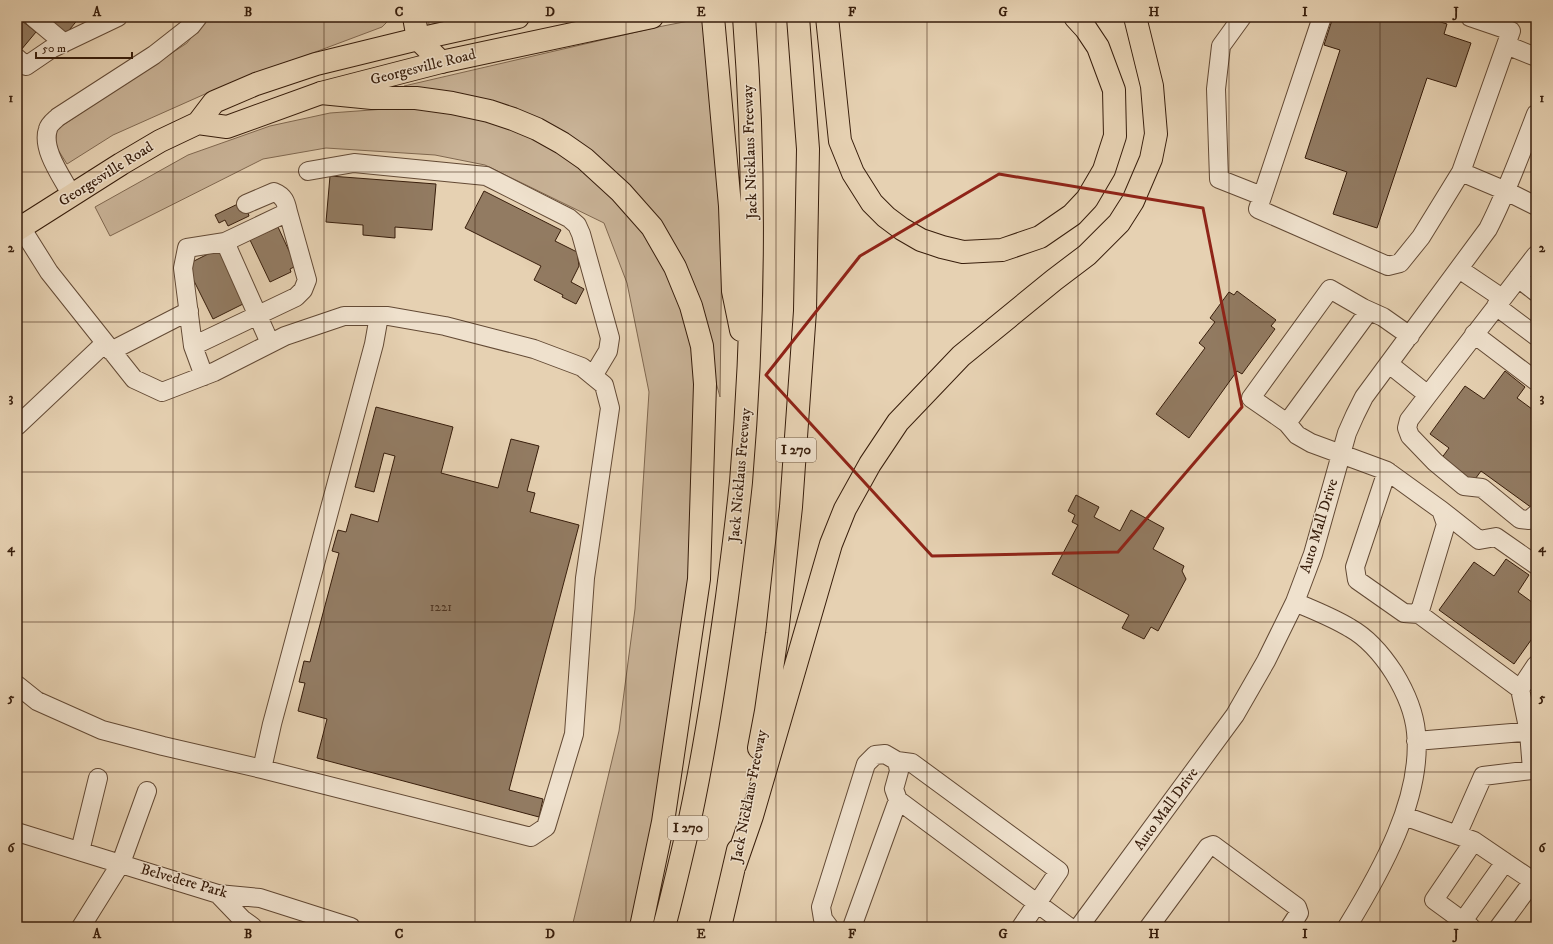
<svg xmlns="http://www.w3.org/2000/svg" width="1553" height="944" font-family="'IM FELL DW Pica',serif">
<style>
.green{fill:#c8b296;stroke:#806850}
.building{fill:#927b62;stroke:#371d0b}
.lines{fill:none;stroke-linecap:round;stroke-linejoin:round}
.minor-casing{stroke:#634a35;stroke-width:20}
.major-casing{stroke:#371d0b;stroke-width:24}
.highway-casing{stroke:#371d0b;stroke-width:24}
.minor{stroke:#efe1cd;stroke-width:18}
.major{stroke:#e6d1b2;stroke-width:22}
.highway{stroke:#e6d1b2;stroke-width:22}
.marked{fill:none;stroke:#8f2418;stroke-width:3;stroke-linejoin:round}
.grid{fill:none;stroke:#371d0b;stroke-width:1;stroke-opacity:0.55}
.labels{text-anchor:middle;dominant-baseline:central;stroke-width:3;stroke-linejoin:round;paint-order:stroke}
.number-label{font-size:13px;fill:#4e3421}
.shield{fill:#efe1cd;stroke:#6e5845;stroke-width:1}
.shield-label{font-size:14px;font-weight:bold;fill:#371d0b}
.street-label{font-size:15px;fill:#371d0b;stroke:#efe1cd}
.neatline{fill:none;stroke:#371d0b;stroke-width:1.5}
.grid-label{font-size:13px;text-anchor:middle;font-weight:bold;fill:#371d0b}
</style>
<rect width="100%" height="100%" fill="#e6d1b2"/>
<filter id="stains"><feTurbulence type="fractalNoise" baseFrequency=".005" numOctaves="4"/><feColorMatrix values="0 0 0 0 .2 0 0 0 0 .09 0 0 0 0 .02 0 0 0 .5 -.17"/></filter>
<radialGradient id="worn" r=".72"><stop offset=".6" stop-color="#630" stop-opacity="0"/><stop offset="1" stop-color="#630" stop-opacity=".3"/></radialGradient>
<path class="green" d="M 207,17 L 392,17 L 382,27 L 214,90 L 113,135 L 67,164 L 55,145 L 57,129 L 187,43 Z
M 428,17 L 463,17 L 429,25 Z
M 704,18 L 722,236 L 720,397 L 688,280 L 573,142 L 405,91 L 404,86 L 658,27 Z
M 385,109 L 421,109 L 461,114 L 505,125 L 537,138 L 574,161 L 650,235 L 690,326 L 698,374 L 693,545 L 678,678 L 634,927 L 572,927 L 619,731 L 635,609 L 649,392 L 627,283 L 604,223 L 485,165 L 435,155 L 326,148 L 263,159 L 110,236 L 95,207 L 188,155 L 270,126 L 330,113 Z"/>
<path class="building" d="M 17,17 L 36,32 L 21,50 L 17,47 Z
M 42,17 L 80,17 L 65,35 Z
M 1333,17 L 1425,17 L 1447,24 L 1444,34 L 1471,43 L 1456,87 L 1427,78 L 1377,228 L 1333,214 L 1347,172 L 1305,158 L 1340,50 L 1324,45 Z
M 330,176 L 436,184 L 432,230 L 395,227 L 395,238 L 363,235 L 363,225 L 326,222 Z
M 484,191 L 561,230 L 555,241 L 577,252 L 579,266 L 571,282 L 584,289 L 576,304 L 562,297 L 563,295 L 534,280 L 541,266 L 465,228 Z
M 244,201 L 249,216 L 228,226 L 225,220 L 219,223 L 215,215 Z
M 278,227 L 296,266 L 290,269 L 291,272 L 270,282 L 250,240 Z
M 218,249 L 245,303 L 213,319 L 186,265 Z
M 1237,291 L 1276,320 L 1271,326 L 1275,329 L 1242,374 L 1237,371 L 1189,438 L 1156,414 L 1205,348 L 1199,343 L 1215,322 L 1210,318 L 1229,292 L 1234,295 Z
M 1505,371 L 1525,387 L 1517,398 L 1536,412 L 1536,502 L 1532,508 L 1481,471 L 1470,486 L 1438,463 L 1449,448 L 1430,434 L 1465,386 L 1484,399 Z
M 376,407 L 453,427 L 441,473 L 498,488 L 511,439 L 539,446 L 527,491 L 535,493 L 530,512 L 579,525 L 509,790 L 543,799 L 539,817 L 317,758 L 327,719 L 298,711 L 305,683 L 299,682 L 304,661 L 310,662 L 339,553 L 332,551 L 338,530 L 346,532 L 351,514 L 378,522 L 395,456 L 384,453 L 374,492 L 355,487 Z
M 1076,495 L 1099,507 L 1094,517 L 1120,531 L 1131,510 L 1164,528 L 1153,549 L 1184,566 L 1182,571 L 1186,579 L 1158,631 L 1151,627 L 1144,639 L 1122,628 L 1129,615 L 1052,574 L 1078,525 L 1072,522 L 1075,515 L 1068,511 Z
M 1506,559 L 1529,575 L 1518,592 L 1536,605 L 1536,633 L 1514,664 L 1439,610 L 1474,562 L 1494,576 Z"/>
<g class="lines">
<defs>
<path id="minor" d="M 33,17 L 64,43
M 1242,17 L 1221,46 L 1216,89 L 1219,179 L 1262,196
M 1322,17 L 1258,209 L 1388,266 L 1400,263 L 1421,237 L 1461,172 L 1506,45 L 1511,31 L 1470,17
M 1506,45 L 1536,57
M 17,58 L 26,66 L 51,49 L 118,17
M 308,171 L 354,163 L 486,176 L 569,218 L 577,225 L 581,234 L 610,338 L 608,351 L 593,376
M 1461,172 L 1506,191 L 1536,206
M 71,194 C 62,177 41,149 48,129 C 49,124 55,120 58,117 L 154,55 L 191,26 L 198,17
M 246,204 L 274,192 C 284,196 286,202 288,212
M 17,221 L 49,272 L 134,379 L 162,392 L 214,372 L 285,336 L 344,316 L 388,316 L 445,326 L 534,349 L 582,367 L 604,385 L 610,408 L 585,578 L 574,734 L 546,827 L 531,837 L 262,769 L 163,746 L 102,730 L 37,701 L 17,685
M 1536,255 L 1428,395 L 1409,420 L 1407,428 L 1410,436 L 1435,462 L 1464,486 L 1482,488 L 1520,519 L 1529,520 L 1536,514
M 1459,269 L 1502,298
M 1518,278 L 1536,292
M 1496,306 L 1536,336
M 1474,334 L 1536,381
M 193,346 L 183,268 L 187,248 L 225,242
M 111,351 L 189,311
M 1389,364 L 1428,395
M 204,376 L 193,346 L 296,297 L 303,290 L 307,280 L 288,212 L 225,242 L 270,343
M 1287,423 L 1369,311
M 17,426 L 105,343
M 1387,471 L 1311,443 L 1297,435 L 1287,423 L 1251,398 L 1330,289 L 1363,308 L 1383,317 L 1410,336
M 1441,510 L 1479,540 L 1496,537 L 1536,565
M 1295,602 C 1313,610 1332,617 1350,628 C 1368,638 1383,656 1394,673 C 1405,691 1414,711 1416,732 C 1423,798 1380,873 1347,927
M 1419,614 L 1446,524 L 1441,510 L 1387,471 L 1355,567 L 1357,580 L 1404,613 L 1419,614 L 1520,689 L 1529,732 L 1532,770 L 1536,770
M 1520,689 L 1536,665
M 1416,741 L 1536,731
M 897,761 L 912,763 L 1059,871 L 1021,927
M 262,769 L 272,724 L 374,344 L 379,316
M 1404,816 L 1474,841 L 1533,881
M 17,832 L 218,894 L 260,898 L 351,927
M 1457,835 L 1483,776 L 1532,770
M 80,851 L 98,778
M 218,894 L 242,919 L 253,927
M 1463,921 L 1505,862
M 81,927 L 121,863 L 147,791
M 829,927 L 823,919 L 821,907 L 866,764 L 875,755 L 885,754 L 897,761 L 899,771 L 894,789 L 898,800
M 852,927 L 898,800 L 1069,927
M 1079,927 L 1235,715 L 1266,661 L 1295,602 L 1313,554 L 1347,433 L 1355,415 L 1364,397 L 1488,229 C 1507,192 1521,153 1536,114
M 1149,927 L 1208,847 L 1213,845 L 1297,907 L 1299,913 L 1290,927
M 1471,927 L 1434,900 L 1474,841
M 1499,927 L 1536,877"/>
<path id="major" d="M 198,123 L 227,127 L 321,93 L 441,62 L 652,17
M 17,230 L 121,164 L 160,141 L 198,123 L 214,102 L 256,84 L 316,64 L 418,39 L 518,17"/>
<path id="highway" d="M 414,17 L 418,39 L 441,62
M 713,17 L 730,206 L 733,291 L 741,330
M 827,17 L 840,141 L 853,173 L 872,203 L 886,217 L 902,229 L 921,240 L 942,247 L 963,252 L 1002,250 L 1040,237 L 1072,215 L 1087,199 L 1104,170 L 1115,136 L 1114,90 L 1098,47 L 1086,29 L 1075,17
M 321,93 L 372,98 L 416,98 L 452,103 L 489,111 L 513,119 L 537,129 L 562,143 L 585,159 L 621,192 L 652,227 L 675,267 L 691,306 L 702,346 L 705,384 L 699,579 L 663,822 L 641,927
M 759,748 L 766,711 L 777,634 L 791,507 L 805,311 L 808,149 L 798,17
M 735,865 L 752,816 L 831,544 L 845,509 L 870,464 L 898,422 L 961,356 L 1054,280 L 1087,255 L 1119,223 L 1133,201 L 1151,159 L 1156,134 L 1152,86 L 1135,17
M 664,927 C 672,897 679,867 686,837 C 704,758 716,677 727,597 C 732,558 737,520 741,482 C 754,327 756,172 744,17
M 720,927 L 738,850"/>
</defs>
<use href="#minor" class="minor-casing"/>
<use href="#major" class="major-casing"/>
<use href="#highway" class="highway-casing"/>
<use href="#minor" class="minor"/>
<use href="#major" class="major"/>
<use href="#highway" class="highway"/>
</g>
<path class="marked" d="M 999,174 L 1203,208 L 1242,407 L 1118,552 L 932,556 L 766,375 L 860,256 Z"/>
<path class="grid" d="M 173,17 L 173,927M 324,17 L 324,927M 475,17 L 475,927M 626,17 L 626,927M 776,17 L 776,927M 927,17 L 927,927M 1078,17 L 1078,927M 1229,17 L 1229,927M 1380,17 L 1380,927M 17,172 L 1536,172M 17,322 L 1536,322M 17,472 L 1536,472M 17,622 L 1536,622M 17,772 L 1536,772"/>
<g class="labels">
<g class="number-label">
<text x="441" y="607">1221</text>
</g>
<g class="shield">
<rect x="776" y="438" width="40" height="24" rx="3"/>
<rect x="668" y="816" width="40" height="24" rx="3"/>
</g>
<g class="shield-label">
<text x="796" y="450">I 270</text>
<text x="688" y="828">I 270</text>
</g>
<g class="street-label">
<text transform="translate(423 67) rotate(-14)">Georgesville Road</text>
<text transform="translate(750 152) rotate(-92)">Jack Nicklaus Freeway</text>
<text transform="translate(106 174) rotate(-32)">Georgesville Road</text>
<text transform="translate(740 475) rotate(-85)">Jack Nicklaus Freeway</text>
<text transform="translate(1319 526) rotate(-73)">Auto Mall Drive</text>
<text transform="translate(749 796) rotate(-79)">Jack Nicklaus Freeway</text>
<text transform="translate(1166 809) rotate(-54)">Auto Mall Drive</text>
<text transform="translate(184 881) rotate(16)">Belvedere Park</text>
</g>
</g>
<rect width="1553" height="944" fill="none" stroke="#e6d1b2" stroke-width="44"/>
<path d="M36 52v6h96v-6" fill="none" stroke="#371d0b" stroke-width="2"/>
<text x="42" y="52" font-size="12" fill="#371d0b" stroke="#efe1cd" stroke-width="3" paint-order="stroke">50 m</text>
<rect x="22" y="22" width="1509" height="900" class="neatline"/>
<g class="grid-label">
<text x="97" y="16">A</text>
<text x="248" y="16">B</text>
<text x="399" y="16">C</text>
<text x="550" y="16">D</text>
<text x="701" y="16">E</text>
<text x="852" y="16">F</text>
<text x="1003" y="16">G</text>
<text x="1154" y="16">H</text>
<text x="1305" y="16">I</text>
<text x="1456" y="16">J</text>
<text x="11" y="102">1</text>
<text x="1542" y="102">1</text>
<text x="11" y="252">2</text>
<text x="1542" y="252">2</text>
<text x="11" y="402">3</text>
<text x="1542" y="402">3</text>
<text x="11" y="552">4</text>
<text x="1542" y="552">4</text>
<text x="11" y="702">5</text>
<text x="1542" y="702">5</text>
<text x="11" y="852">6</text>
<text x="1542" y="852">6</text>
<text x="97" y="938">A</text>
<text x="248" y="938">B</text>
<text x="399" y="938">C</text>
<text x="550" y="938">D</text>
<text x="701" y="938">E</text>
<text x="852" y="938">F</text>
<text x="1003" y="938">G</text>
<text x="1154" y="938">H</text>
<text x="1305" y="938">I</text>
<text x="1456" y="938">J</text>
</g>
<rect width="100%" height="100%" filter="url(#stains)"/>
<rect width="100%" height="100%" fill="url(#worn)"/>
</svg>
